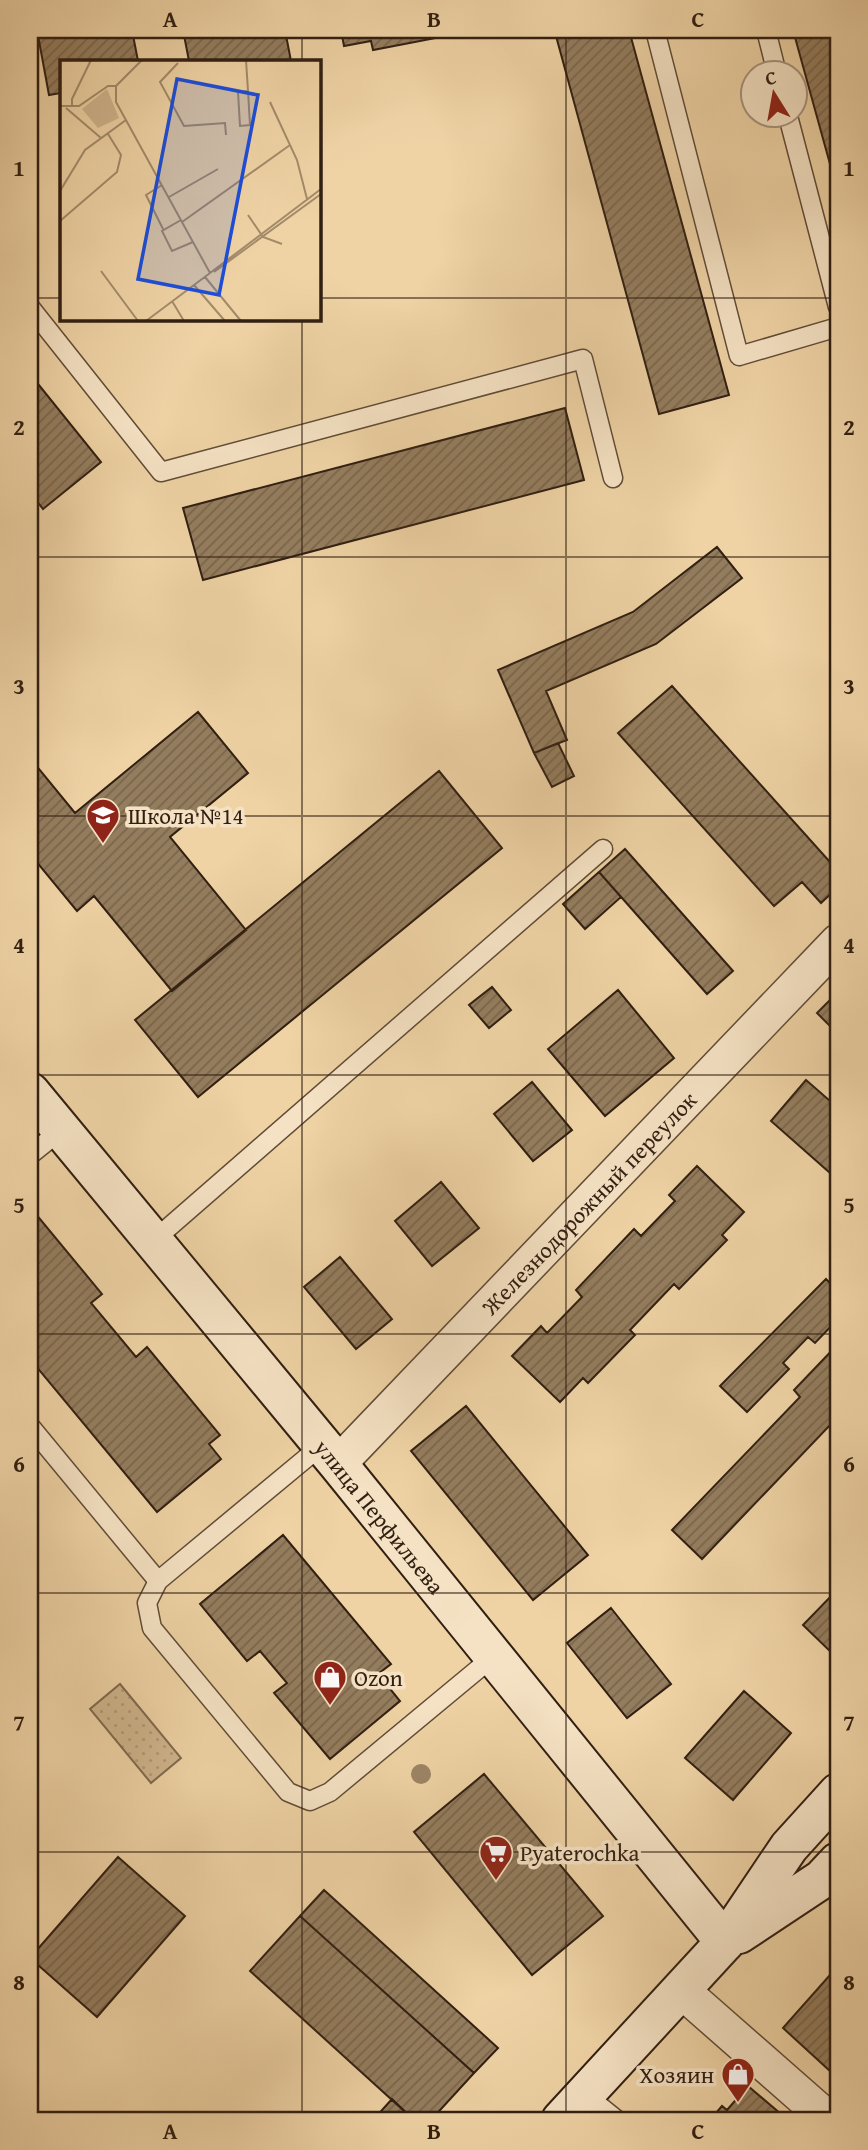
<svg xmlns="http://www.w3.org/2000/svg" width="868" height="2150" font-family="'Gentium Book Plus',serif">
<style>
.green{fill:url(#green-dots);stroke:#806a4f;stroke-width:2}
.building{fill:url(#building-hatch);stroke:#311f12;stroke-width:2}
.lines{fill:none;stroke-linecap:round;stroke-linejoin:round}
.lane-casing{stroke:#604c37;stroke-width:21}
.street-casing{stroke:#604c37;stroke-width:38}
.secondary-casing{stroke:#311f12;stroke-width:42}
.lane{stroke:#f5e2c4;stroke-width:18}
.street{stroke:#f5e2c4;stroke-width:35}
.secondary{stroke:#f5e2c4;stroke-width:38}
.tree{fill:#9c8465}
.grid{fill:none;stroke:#311f12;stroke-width:2;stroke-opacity:0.55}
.labels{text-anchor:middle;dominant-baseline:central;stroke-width:7;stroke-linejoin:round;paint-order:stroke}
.poi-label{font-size:23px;fill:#311f12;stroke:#f5e2c4;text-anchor:start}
.street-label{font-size:23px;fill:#311f12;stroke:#f5e2c4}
.inset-road{fill:none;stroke:#a38b6a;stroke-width:2}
.view{fill:#1d4ed8;fill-opacity:0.15;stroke:#1d4ed8;stroke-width:3.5}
.inset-edge{fill:none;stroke:#311f12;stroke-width:3.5}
.neatline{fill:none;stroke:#311f12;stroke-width:2.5}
.grid-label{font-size:23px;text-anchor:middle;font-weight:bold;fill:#311f12}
</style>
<defs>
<pattern id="green-dots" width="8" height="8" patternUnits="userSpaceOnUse" patternTransform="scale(1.75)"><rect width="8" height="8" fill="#cfb48c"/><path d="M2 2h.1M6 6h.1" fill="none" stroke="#b29a78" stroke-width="1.8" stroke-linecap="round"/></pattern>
<pattern id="building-hatch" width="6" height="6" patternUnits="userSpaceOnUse" patternTransform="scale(1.75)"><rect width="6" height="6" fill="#947d5e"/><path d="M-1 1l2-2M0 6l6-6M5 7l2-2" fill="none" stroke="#79664c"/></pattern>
</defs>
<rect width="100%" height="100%" fill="#efd3a5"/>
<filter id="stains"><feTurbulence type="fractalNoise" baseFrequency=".00286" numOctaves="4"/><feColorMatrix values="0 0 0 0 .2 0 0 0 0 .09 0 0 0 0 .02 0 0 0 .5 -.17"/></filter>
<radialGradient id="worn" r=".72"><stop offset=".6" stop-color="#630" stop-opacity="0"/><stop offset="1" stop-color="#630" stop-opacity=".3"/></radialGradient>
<path class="green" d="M 120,1684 L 181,1758 L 151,1783 L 90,1709 Z"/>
<path class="building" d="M 37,30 L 132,30 L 138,61 L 61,61 L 61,93 L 49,95 Z
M 183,30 L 285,30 L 291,61 L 189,61 Z
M 341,30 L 440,30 L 441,37 L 373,50 L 371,41 L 344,46 Z
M 578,30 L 629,30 L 729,395 L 659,414 L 556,36 Z
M 793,30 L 838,30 L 838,193 Z
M 30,374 L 101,462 L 43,509 L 30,493 Z
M 565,408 L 584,480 L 203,580 L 183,508 Z
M 717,547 L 742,578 L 656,644 L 546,691 L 567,740 L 534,753 L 498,670 L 633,612 Z
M 672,686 L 838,871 L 838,887 L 821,903 L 802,882 L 774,906 L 618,733 Z
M 198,712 L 248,773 L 170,837 L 246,930 L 172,991 L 94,896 L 77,911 L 30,854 L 30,758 L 75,813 Z
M 558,743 L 574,776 L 552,787 L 534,753 Z
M 439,771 L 502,848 L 198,1097 L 135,1020 Z
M 625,849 L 733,971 L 707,994 L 599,872 Z
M 599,872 L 621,897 L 585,929 L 563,904 Z
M 492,987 L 511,1010 L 489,1028 L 469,1005 Z
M 618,990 L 674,1058 L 605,1116 L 548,1049 Z
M 838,992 L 838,1034 L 817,1013 Z
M 806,1080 L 838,1108 L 838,1180 L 771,1121 Z
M 532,1082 L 572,1130 L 533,1161 L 494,1114 Z
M 697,1166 L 744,1212 L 722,1235 L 727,1240 L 679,1289 L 674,1284 L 630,1330 L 635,1335 L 588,1383 L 583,1378 L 560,1402 L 512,1356 L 541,1326 L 547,1333 L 582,1297 L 576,1290 L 634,1229 L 641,1236 L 675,1201 L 669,1195 Z
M 441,1182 L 479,1228 L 432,1266 L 395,1221 Z
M 30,1207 L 102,1294 L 91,1303 L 136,1357 L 147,1347 L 220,1435 L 209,1444 L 221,1459 L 157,1512 L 30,1359 Z
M 340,1257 L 392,1319 L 356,1349 L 304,1287 Z
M 826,1279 L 838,1291 L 838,1319 L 815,1343 L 808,1337 L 783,1363 L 789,1369 L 747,1412 L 720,1386 Z
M 838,1344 L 838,1427 L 836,1430 L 831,1424 L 702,1559 L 672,1530 L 800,1397 L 794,1390 Z
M 466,1406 L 588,1555 L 533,1600 L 411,1451 Z
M 283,1535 L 391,1664 L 378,1674 L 400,1701 L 330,1759 L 274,1693 L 287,1683 L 260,1651 L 247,1661 L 200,1604 Z
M 838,1589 L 838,1659 L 803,1625 Z
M 611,1608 L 671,1684 L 627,1718 L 567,1643 Z
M 744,1691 L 791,1733 L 733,1800 L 685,1758 Z
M 484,1774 L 603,1916 L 532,1975 L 414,1832 Z
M 118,1857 L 185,1916 L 97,2017 L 30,1958 Z
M 324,1890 L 498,2048 L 474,2073 L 300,1916 Z
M 300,1916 L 474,2073 L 431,2120 L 414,2120 L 250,1971 Z
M 838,1966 L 838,2062 L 830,2071 L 783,2028 Z
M 748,2086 L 788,2120 L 710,2120 L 722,2106 L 727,2110 Z
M 392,2099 L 414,2120 L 373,2120 Z"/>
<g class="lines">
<defs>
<path id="lane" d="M 655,30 L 739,356 L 838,327
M 766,30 L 777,74
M 788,116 L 838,307
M 30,307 L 161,472 L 583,359 L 613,478
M 30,1155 L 61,1130
M 153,1241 L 603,849
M 30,1426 L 158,1581
M 322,1445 L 158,1581 L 147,1603 L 152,1628 L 288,1792 L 310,1801 L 330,1792 L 494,1656
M 586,2095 L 617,2120"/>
<g id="street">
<path id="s1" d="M 338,1464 L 838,942"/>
<path d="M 681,1990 L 829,2120"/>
</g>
<g id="secondary">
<path id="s2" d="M 30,1092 L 338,1464 L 725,1942"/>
<path d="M 739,1934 L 822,1879 L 838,1862"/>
<path d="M 561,2120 L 725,1942 L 789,1847 L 838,1793"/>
</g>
</defs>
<use href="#lane" class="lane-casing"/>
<use href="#street" class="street-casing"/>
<use href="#secondary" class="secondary-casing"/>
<use href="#lane" class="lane"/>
<use href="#street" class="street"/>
<use href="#secondary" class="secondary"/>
</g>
<circle class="tree" cx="421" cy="1774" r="10"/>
<path class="grid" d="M 302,30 L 302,61M 566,30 L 566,2120M 30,298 L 61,298M 318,298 L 838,298M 302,318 L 302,2120M 30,557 L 838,557M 30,816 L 838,816M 30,1075 L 838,1075M 30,1334 L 838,1334M 30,1593 L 838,1593M 30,1852 L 838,1852"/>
<defs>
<symbol id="school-pin" viewBox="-11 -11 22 30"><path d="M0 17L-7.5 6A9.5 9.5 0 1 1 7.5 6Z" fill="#8f2418" stroke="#f5e2c4"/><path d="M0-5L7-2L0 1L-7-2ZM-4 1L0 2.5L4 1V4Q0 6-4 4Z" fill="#fff"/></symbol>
<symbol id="shop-pin" viewBox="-11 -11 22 30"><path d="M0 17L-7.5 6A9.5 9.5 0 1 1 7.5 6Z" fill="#8f2418" stroke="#f5e2c4"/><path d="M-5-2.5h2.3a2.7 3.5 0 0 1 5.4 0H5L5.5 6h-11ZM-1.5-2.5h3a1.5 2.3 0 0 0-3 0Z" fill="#fff"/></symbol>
<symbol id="supermarket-pin" viewBox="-11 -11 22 30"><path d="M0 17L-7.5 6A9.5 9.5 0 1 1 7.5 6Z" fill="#8f2418" stroke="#f5e2c4"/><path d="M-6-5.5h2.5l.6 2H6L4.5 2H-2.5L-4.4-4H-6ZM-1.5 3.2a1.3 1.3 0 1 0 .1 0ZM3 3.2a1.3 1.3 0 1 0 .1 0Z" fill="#fff"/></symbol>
</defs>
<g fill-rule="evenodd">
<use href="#school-pin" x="84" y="796" width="38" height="52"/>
<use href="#shop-pin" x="311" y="1658" width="38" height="52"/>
<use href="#supermarket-pin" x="477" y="1833" width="38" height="52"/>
<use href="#shop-pin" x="719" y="2055" width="38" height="52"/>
</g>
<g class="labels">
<g class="poi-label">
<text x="128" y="815">Школа №14</text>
<text x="354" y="1677">Ozon</text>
<text x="520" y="1852">Pyaterochka</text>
<text x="714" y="2074" text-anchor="end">Хозяин</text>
</g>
<g class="street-label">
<text stroke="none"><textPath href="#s1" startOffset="362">Железнодорожный переулок</textPath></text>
<text stroke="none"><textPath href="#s2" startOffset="550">улица Перфильева</textPath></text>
</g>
</g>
<g transform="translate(60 60)">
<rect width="261" height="261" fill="#efd3a5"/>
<path d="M 47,29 L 59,58 L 38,68 L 22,49 Z" fill="#cfb48c"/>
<path class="inset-road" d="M 82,0 L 56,26 L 56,42 L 150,213 L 86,261M 186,0 L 188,31 L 190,65 L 180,66 L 178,32 L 188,31M 118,3 L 100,22 L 124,66 L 165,63 L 166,75M 210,42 L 237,100 L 247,139M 0,46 L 19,46 L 48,26 L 56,26M 12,47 L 12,39 L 31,0M 6,48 L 41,78M 102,125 L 86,135 L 103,169M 0,131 L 25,90 L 66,60M 109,137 L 158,109M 188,155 L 203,177 L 222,184M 121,160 L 102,171 L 112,191 L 133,182M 0,161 L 57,112 L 61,95 L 48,74M 122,162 L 230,85M 41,211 L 78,261M 154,212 L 261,134M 150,213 L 261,129M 145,217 L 181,261M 134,225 L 165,261M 112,241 L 124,261"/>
<path class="view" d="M 117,19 L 198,35 L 159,235 L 78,219 Z"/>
<rect width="261" height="261" class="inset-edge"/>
</g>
<rect width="868" height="2150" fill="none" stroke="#efd3a5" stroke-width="77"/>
<g transform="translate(774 94) rotate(349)"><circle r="33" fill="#f5e2c4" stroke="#a7947d" stroke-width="2"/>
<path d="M0-5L12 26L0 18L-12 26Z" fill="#8f2418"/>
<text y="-10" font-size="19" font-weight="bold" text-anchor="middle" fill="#311f12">С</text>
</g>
<rect x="38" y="38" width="792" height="2074" class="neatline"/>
<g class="grid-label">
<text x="170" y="27">A</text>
<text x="434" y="27">B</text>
<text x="698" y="27">C</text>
<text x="19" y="176">1</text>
<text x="849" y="176">1</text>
<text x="19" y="435">2</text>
<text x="849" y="435">2</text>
<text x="19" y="694">3</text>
<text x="849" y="694">3</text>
<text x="19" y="953">4</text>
<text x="849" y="953">4</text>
<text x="19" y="1213">5</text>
<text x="849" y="1213">5</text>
<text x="19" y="1472">6</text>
<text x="849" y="1472">6</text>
<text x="19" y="1731">7</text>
<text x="849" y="1731">7</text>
<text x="19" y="1990">8</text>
<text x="849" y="1990">8</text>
<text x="170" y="2139">A</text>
<text x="434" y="2139">B</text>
<text x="698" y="2139">C</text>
</g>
<rect width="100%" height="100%" filter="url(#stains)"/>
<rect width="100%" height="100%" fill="url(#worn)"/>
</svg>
